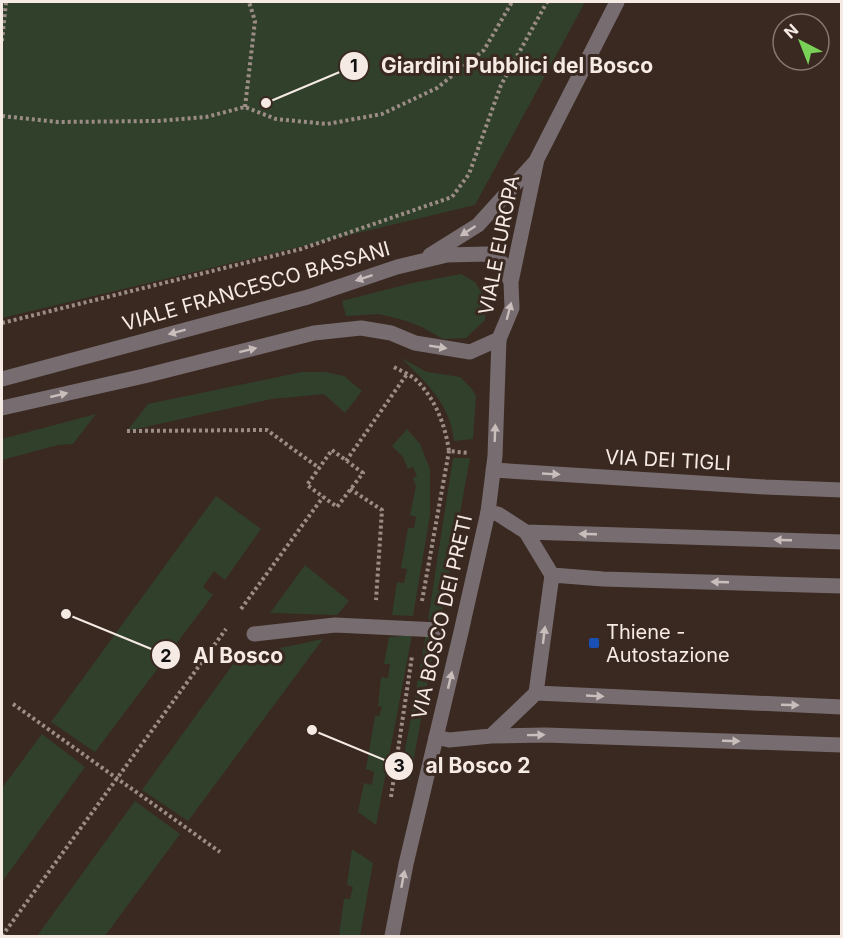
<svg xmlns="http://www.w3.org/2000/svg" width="843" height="938" font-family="Inter,sans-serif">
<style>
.green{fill:#31402a}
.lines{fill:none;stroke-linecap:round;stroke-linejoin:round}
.path{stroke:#9b8c86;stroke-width:4;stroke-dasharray:3 3;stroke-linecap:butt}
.service{stroke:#776d70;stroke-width:15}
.pedestrian{stroke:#776d70;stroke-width:15}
.minor{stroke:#776d70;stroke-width:15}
.tertiary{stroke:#776d70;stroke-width:15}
.oneway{fill:#cabebc}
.transit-dot{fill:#1a4fb4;stroke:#3a2921;stroke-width:2}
.labels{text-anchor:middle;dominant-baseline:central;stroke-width:6;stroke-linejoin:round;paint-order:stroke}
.street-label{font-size:20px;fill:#f6eae5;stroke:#3a2921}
.poi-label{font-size:20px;fill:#f6eae5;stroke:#3a2921;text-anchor:start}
.leader{fill:none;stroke:#f6eae5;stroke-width:2}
.callout-dot{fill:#f6eae5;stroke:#3a2921;stroke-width:2}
.mark-label{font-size:18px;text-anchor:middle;font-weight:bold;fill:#111}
.callout-label{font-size:21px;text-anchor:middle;font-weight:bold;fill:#f6eae5;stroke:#3a2921;stroke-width:6;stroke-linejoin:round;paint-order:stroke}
</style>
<rect width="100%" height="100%" fill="#3a2921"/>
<path class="green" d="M 2,2 L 585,2 L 475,205 L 2,318 Z
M 461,274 L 475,282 L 485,298 L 485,320 L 466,338 L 443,339 L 422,327 L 403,320 L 379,314 L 346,316 L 342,301 L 412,283 Z
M 401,358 L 427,372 L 460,377 L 471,388 L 476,396 L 473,439 L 454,441 C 450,404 427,383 401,358 Z
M 302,372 L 325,372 L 344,376 L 362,391 L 345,413 L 324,394 L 272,399 L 127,431 L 148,404 Z
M 96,414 L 73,444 L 58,445 L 2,460 L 2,439 Z
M 407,429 L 420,444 L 430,469 L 430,515 L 413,616 L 392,615 L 397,582 L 404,583 L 407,569 L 401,568 L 408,528 L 414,528 L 416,517 L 410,515 L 416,486 L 413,478 L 417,476 L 413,467 L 408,469 L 403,457 L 392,446 Z
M 453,458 L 470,458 L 441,619 L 428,620 Z
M 216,496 L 261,529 L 225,580 L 214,571 L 203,587 L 213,595 L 95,752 L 51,722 Z
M 305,565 L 349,601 L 337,615 L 270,613 Z
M 426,634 L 436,637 L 410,780 L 400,778 Z
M 412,635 L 376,825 L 358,812 L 364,783 L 372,785 L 374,772 L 366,769 L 375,716 L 379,716 L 382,707 L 378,706 L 381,677 L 388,678 L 390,664 L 384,664 L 389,637 Z
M 323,639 L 188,821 L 142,790 L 239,656 L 300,644 Z
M 42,734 L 85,767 L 2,882 L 2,788 Z
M 135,801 L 180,834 L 105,936 L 37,936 Z
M 352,849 L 373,863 L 360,936 L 339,936 L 344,899 L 350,899 L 353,887 L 347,885 Z"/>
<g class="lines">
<path class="path" d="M 2,41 L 6,2
M 245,107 L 255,21 L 249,2
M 2,116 L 58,122 L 158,121 L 206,117 L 245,107 L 276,119 L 327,124 L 382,114 L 437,88 L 484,50 L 512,2
M 2,323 L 301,249 L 452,197 L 469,174 L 501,85 L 547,2
M 394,367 C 401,371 409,374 415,379 C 435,398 445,424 449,451 L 468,453
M 127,431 L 267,430 L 319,468
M 332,450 L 363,473 L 337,507 L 307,485 Z
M 346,461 L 407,374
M 350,489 L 382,510 L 376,600
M 422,601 L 449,451
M 241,609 L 323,497
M 13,704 L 220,852
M 391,797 L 412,656
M 2,936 L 226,629"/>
<path class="service" d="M 488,512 L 498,514 L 526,532 L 842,542
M 552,575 L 603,579 L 842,586
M 536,693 L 842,707
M 491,736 L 536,693 L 552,575 L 526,532
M 436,737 L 449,740 L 491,736 L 545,735 L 842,745"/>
<path class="pedestrian" d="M 254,634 L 335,625 L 439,630"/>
<path class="minor" d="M 493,470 L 765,487 L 842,490
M 392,936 L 406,864 L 461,632 L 488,512 L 495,456 L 499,339"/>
<path class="tertiary" d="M 430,255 L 478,225 L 537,160
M 2,379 L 308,297 L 397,267 L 447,255 L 487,254 L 502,263 L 511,282
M 2,408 L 144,376 L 314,333 L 361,328 L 391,333 L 415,343 L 470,352 L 499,339 L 512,308 L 511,282 L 537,159 L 617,2"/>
</g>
<defs><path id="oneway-solid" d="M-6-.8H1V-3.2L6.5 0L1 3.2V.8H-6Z" transform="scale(1.5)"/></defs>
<g class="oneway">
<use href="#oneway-solid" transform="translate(468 231) rotate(147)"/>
<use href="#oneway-solid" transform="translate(364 278) rotate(162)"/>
<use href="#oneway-solid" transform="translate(509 311) rotate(-75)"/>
<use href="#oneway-solid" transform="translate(177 332) rotate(165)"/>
<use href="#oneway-solid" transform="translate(438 347) rotate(9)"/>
<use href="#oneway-solid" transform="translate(248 350) rotate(-14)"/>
<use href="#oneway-solid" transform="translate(59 395) rotate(-13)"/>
<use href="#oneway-solid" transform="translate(495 433) rotate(-88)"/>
<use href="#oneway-solid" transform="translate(551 474) rotate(3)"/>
<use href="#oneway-solid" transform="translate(588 534) rotate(-178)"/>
<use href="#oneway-solid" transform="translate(783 540) rotate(-178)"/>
<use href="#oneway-solid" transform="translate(720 582) rotate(-178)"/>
<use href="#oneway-solid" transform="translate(544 635) rotate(-83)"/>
<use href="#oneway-solid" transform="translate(450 680) rotate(-77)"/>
<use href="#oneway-solid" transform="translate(595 696) rotate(3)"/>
<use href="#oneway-solid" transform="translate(790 705) rotate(2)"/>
<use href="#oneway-solid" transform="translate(536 735) rotate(-1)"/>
<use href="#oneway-solid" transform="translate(731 741) rotate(2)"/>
<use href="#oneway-solid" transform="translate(403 879) rotate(-79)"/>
</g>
<rect class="transit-dot" x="588" y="637" width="12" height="12" rx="3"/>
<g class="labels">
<g class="street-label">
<text transform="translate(499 245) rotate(-79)">VIALE EUROPA</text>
<text transform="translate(256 286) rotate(-16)">VIALE FRANCESCO BASSANI</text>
<text transform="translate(668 460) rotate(3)">VIA DEI TIGLI</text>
<text transform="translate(442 617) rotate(-77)">VIA BOSCO DEI PRETI</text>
</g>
<g class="poi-label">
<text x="606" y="632">Thiene -<tspan x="606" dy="23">Autostazione</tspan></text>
</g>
</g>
<path class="leader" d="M266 103L354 66M66 614L166 655M312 730L399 766"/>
<g class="callout-dot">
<circle cx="266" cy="103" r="6"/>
<circle cx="66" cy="614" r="6"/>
<circle cx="312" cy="730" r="6"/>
<circle cx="354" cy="66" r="15"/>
<circle cx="166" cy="655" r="15"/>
<circle cx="399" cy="766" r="15"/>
</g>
<g class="mark-label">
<text x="354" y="72">1</text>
<text x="166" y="662">2</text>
<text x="399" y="772">3</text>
</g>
<g class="callout-label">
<text x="517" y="73">Giardini Pubblici del Bosco</text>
<text x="238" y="663">Al Bosco</text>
<text x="478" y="773">al Bosco 2</text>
</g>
<rect width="843" height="938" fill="none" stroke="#f6eae5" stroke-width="6"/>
<g transform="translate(801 42) rotate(318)"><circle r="28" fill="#3a2921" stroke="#85766f" stroke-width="1.5"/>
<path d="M0-4.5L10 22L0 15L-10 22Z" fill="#79d157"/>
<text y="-9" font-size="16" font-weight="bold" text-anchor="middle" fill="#f6eae5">N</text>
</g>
</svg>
